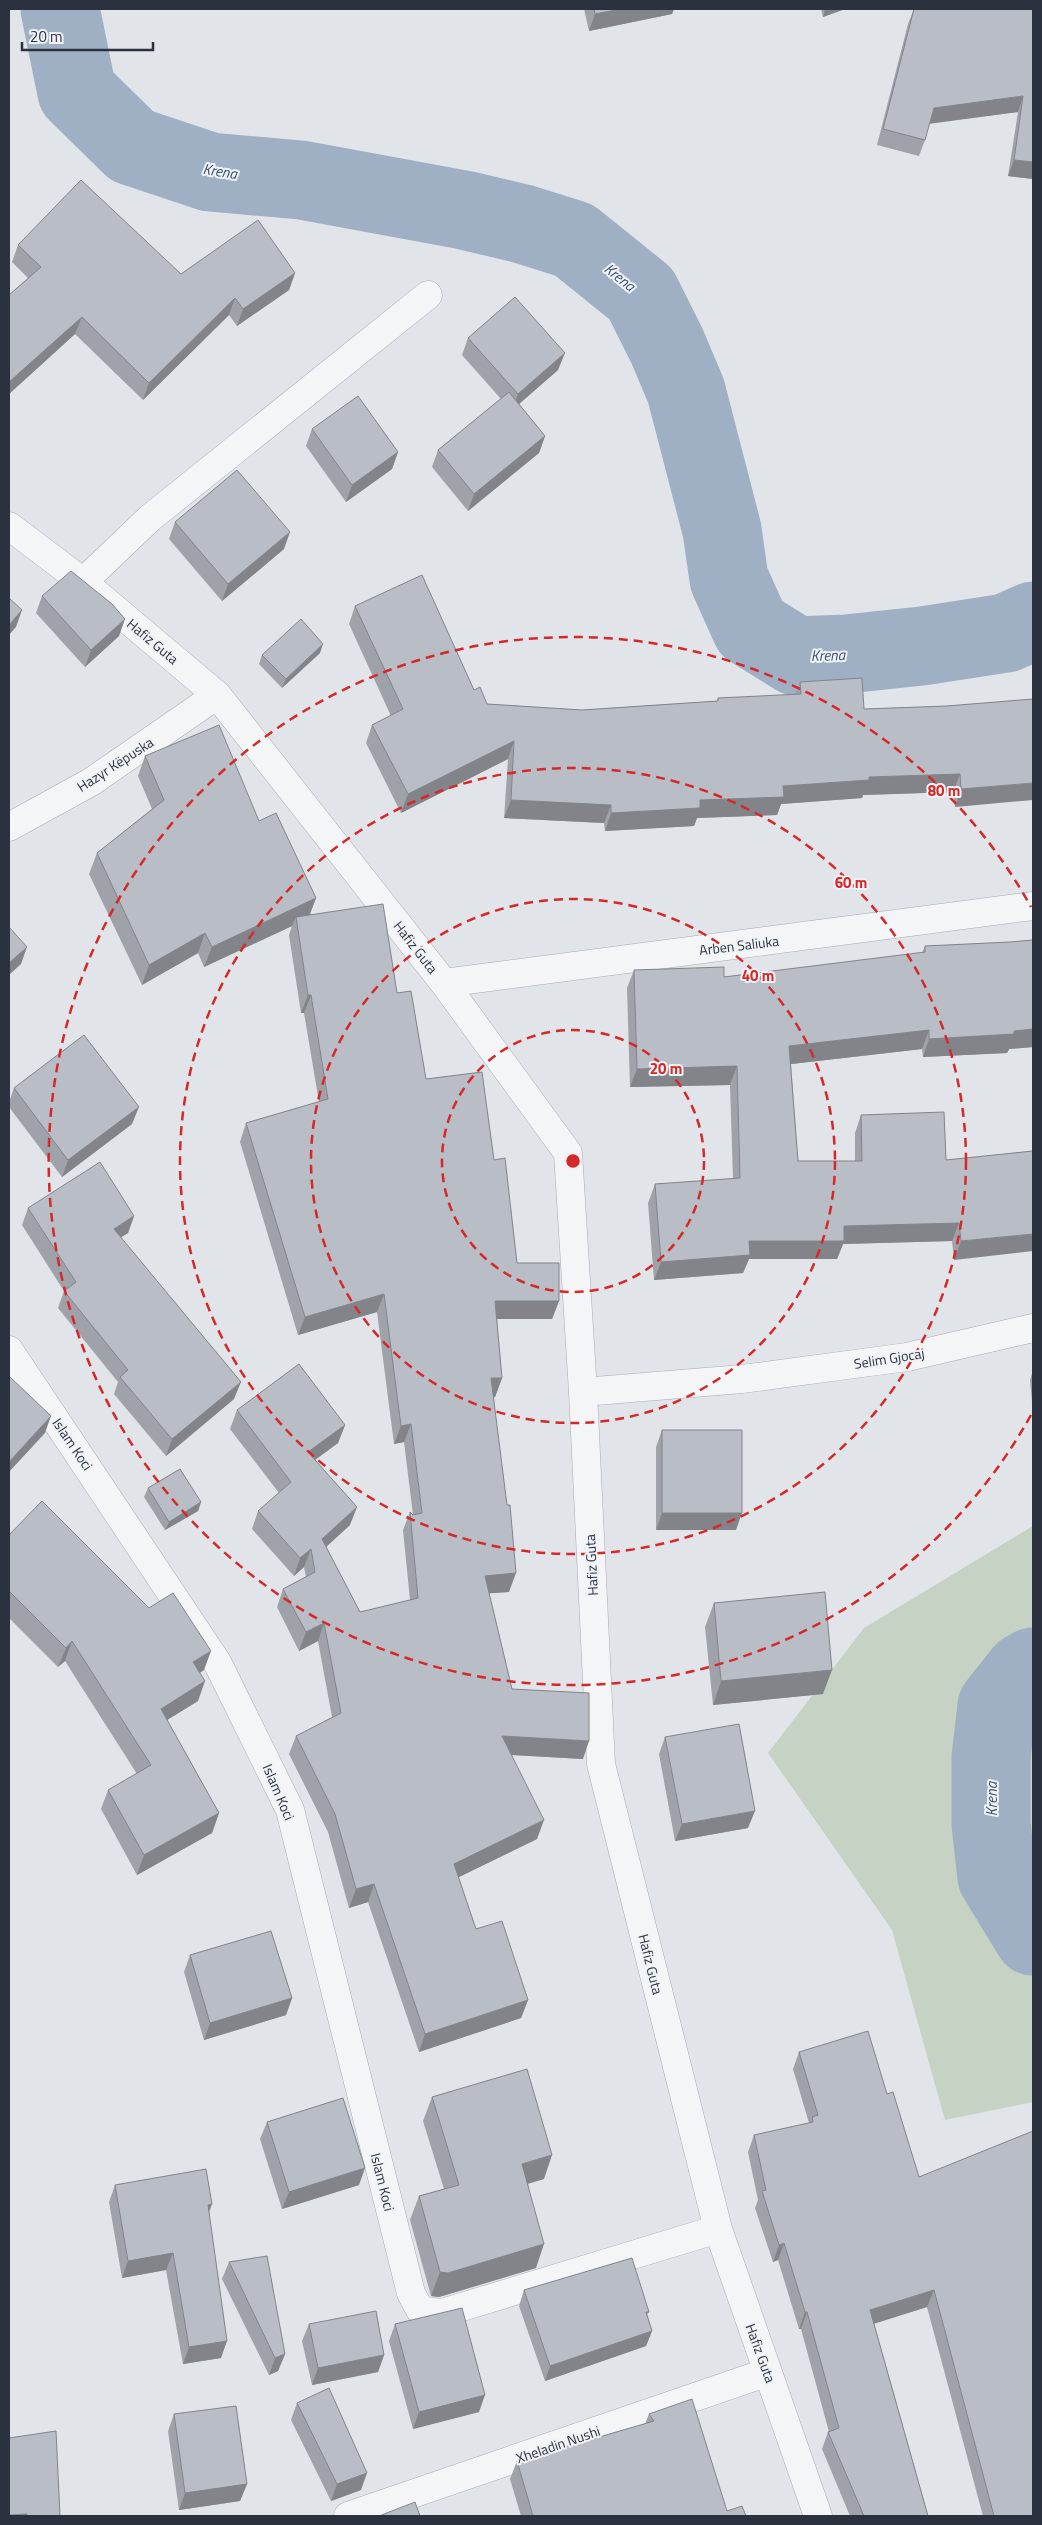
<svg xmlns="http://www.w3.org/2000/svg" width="1042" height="2525" font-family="'Titillium Web',sans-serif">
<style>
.green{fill:#c6d2c3}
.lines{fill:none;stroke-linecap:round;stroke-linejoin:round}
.river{stroke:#9fb0c5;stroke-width:79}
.minor-casing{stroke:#a7abb3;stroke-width:29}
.minor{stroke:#f3f5f7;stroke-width:28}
.wall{fill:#9fa3a9}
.shaded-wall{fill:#82848a}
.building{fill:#b9bdc5;stroke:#82848a}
.ring{fill:none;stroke:#d62828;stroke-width:2.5;stroke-dasharray:9 6}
.labels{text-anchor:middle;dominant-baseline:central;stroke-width:4;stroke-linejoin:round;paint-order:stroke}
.street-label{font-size:14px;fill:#2b313f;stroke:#f0f3f6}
.water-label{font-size:15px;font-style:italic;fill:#384f6f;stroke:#f0f3f6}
.centre{fill:#d62828;stroke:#f0f3f6;stroke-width:2.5}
.ring-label{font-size:15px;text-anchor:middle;font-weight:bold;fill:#d62828;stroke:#f0f3f6;stroke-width:4;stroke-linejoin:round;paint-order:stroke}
</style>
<rect width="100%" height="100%" fill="#e1e4e9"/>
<path class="green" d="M 1033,1526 L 1033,2102 L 945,2120 L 892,1930 L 768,1753 L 864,1628 Z"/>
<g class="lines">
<path class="river" d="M 60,9 L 77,92 L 132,146 L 210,172 L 301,180 L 464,210 L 523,224 L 574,240 L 641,294 L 667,346 L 686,391 L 722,530 L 729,579 L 751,628 L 796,656 L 846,654 L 922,646 L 1006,633 L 1033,621
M 1033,1667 L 1024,1672 L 997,1706 L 991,1757 L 991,1824 L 997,1877 L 1033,1936"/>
<defs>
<path id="minor" d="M 9,526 L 83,582 L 217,695 L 444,983 L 568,1153 L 583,1392 L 601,1764 L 718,2229 L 818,2516
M 83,582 L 150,518 L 428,295
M 9,827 L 91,782 L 217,695
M 444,983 L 1033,906
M 9,1350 L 217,1662 L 290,1810 L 411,2293 L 420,2310 L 442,2313 L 718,2229
M 583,1392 L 742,1379 L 907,1357 L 1033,1328
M 348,2516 L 768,2372"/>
</defs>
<use href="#minor" class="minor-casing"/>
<use href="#minor" class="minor"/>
</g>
<path class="wall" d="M 584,9 L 674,9 L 672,14 L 589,31 Z
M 821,9 L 845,9 L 823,17 Z
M 914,9 L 1033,9 L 1033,179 L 1008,176 L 1018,112 L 929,123 L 925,140 L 919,156 L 877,145 L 908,24 Z
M 18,245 L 181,274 L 295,273 L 289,290 L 237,326 L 229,315 L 143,400 L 75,334 L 9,394 L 9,295 L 28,278 L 12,262 Z
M 468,338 L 558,370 L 519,404 L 545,436 L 539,453 L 468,511 L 432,467 L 438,450 L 501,399 L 462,355 Z
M 312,429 L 398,452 L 392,469 L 346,502 L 306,446 Z
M 175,522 L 284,549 L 222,601 L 169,539 Z
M 42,596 L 119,636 L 85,667 L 36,613 Z
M 355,606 L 474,690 L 487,704 L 582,710 L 717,701 L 718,698 L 795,695 L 800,682 L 864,709 L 947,706 L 1033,699 L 955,807 L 953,792 L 863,795 L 862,798 L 781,804 L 777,815 L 697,818 L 694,826 L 605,831 L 604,823 L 504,818 L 508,759 L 401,813 L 366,743 L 372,725 L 391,716 L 349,624 Z
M 320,653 L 282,688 L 259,664 L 262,655 Z
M 145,756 L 259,821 L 316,898 L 310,914 L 397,993 L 426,1079 L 494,1160 L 517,1263 L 559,1301 L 552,1319 L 497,1319 L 502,1378 L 495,1397 L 493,1397 L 509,1592 L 489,1593 L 512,1689 L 583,1759 L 512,1755 L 537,1839 L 458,1877 L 476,1929 L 528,2000 L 521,2018 L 419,2052 L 368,1902 L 349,1908 L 328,1832 L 289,1754 L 296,1736 L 332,1717 L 318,1641 L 299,1651 L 277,1607 L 283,1589 L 306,1577 L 304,1567 L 294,1576 L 252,1529 L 258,1511 L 279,1493 L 230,1429 L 237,1410 L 345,1425 L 338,1443 L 315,1460 L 350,1525 L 326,1547 L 360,1612 L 410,1600 L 403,1530 L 410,1512 L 413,1515 L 404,1442 L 394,1444 L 377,1312 L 298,1335 L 240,1142 L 246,1123 L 319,1102 L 304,1013 L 301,1013 L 289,935 L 292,926 L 204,967 L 198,953 L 142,985 L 89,874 L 97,853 L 152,809 L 138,776 Z
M 1033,940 L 1033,1047 L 1009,1049 L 1007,1053 L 923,1057 L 922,1049 L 791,1064 L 798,1161 L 855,1161 L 855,1133 L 861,1115 L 946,1160 L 1033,1151 L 954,1260 L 952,1241 L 843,1244 L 837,1259 L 749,1259 L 743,1273 L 654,1280 L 648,1203 L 655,1184 L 733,1179 L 730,1085 L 630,1087 L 627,988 L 634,970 L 724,977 L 922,953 L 925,946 L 1010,942 Z
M 14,1088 L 132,1124 L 62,1177 L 9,1107 L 9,1102 Z
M 28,1208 L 134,1216 L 128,1233 L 121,1237 L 234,1399 L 166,1456 L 114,1394 L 118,1382 L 58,1308 L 64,1291 L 22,1225 Z
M 1033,1370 L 1033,1413 L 1030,1380 Z
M 662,1430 L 736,1530 L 656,1530 L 656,1447 Z
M 148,1488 L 201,1502 L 198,1511 L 165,1530 L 144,1497 Z
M 9,1535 L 204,1670 L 200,1673 L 198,1701 L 167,1720 L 219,1813 L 212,1833 L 137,1875 L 101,1809 L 108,1790 L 137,1774 L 65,1661 L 58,1667 L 9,1618 Z
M 714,1603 L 823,1694 L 713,1705 L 705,1627 Z
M 665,1737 L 748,1828 L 675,1841 L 659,1754 Z
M 190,1955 L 292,1998 L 286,2015 L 204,2040 L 184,1972 Z
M 799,2052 L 887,2094 L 919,2177 L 1033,2516 L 983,2516 L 927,2307 L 874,2323 L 928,2516 L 850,2516 L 822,2449 L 828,2432 L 829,2432 L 801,2329 L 799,2329 L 778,2260 L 773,2262 L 755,2208 L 758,2200 L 748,2152 L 754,2135 L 809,2123 L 793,2069 Z
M 432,2097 L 544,2179 L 528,2183 L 536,2268 L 439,2297 L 431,2296 L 410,2220 L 419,2196 L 444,2189 L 423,2121 Z
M 267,2122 L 359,2185 L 282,2209 L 260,2139 Z
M 115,2185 L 209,2212 L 221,2358 L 183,2364 L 166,2270 L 122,2278 L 109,2202 Z
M 229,2262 L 285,2354 L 278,2371 L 269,2375 L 222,2279 Z
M 524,2290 L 649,2312 L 647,2315 L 652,2331 L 646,2346 L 545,2381 L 519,2306 Z
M 309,2324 L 384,2355 L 378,2372 L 312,2385 L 302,2341 Z
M 395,2324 L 479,2412 L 413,2429 L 389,2341 Z
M 297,2403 L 361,2490 L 331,2501 L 291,2420 Z
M 174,2414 L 247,2484 L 240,2501 L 179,2510 L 168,2431 Z
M 649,2414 L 727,2511 L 746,2516 L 521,2516 L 510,2479 L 517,2461 L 645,2424 Z"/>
<path class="shaded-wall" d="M 621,9 L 674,9 L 672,14 L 589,31 L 595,14 Z
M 825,9 L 845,9 L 823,17 Z
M 1023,96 L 1018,112 L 928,124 L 934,108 Z
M 1014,160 L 1033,162 L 1033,179 L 1008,176 Z
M 295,273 L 289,290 L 237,326 L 243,309 Z
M 235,298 L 229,315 L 143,400 L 149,383 Z
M 82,317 L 75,334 L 9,394 L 9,382 Z
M 565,353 L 558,370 L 511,411 L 518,394 Z
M 545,436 L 539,453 L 468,511 L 474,494 Z
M 398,452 L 392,469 L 346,502 L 352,485 Z
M 290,532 L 284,549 L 222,601 L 228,584 Z
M 22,610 L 16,627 L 9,635 L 9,625 Z
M 125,619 L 119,636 L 85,667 L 91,650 Z
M 323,644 L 320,653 L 282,688 L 286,679 Z
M 514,741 L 508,759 L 401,813 L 408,794 Z
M 960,774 L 953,792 L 863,795 L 862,798 L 781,804 L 777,815 L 697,818 L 694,826 L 605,831 L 611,813 L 700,800 L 783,786 L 869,777 Z
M 1033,783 L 1033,800 L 955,807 L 961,789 Z
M 511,800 L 611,805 L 604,823 L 504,818 Z
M 316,898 L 308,919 L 296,917 L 292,926 L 204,967 L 212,947 Z
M 205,933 L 198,953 L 142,985 L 149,965 Z
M 27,947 L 21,964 L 9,975 L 9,963 Z
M 308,995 L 311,995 L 304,1013 L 301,1013 Z
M 1033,1029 L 1033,1047 L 1009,1049 L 1007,1053 L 923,1057 L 929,1039 Z
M 929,1030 L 922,1049 L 783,1065 L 789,1046 Z
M 737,1066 L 730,1085 L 630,1087 L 637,1069 Z
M 139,1107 L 132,1124 L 62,1177 L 68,1160 Z
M 134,1216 L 128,1233 L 107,1246 L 114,1229 Z
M 959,1223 L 952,1241 L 843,1244 L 837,1259 L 749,1259 L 743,1273 L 654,1280 L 661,1262 L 749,1241 L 844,1226 Z
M 1033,1234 L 1033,1251 L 954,1260 L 961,1241 Z
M 384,1294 L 377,1312 L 298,1335 L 305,1317 Z
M 495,1301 L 559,1301 L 552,1319 L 489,1319 Z
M 491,1378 L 502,1378 L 495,1397 L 484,1397 Z
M 241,1382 L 234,1399 L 166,1456 L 172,1439 Z
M 51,1416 L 45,1433 L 9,1472 L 9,1462 Z
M 411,1424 L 404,1442 L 394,1444 L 401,1426 Z
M 345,1425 L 338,1443 L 301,1470 L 308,1452 Z
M 201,1502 L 198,1511 L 165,1530 L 169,1522 Z
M 357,1507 L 350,1525 L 315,1557 L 322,1539 Z
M 662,1513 L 742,1513 L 736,1530 L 656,1530 Z
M 311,1549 L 304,1567 L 294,1576 L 300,1558 Z
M 516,1573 L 509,1592 L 479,1594 L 485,1576 Z
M 324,1623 L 318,1641 L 299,1651 L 306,1632 Z
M 72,1641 L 65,1661 L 58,1667 L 66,1648 Z
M 211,1651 L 204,1670 L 186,1681 L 193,1662 Z
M 832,1670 L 823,1694 L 713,1705 L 721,1681 Z
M 205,1681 L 198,1701 L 154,1728 L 161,1709 Z
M 502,1736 L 589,1741 L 583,1759 L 495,1754 Z
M 755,1811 L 748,1828 L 675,1841 L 682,1824 Z
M 219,1813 L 212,1833 L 137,1875 L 144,1855 Z
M 544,1820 L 537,1839 L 447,1883 L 454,1864 Z
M 374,1884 L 368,1902 L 349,1908 L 356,1889 Z
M 292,1998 L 286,2015 L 204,2040 L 210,2023 Z
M 528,2000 L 521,2018 L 419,2052 L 425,2034 Z
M 552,2155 L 544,2179 L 514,2188 L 522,2164 Z
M 365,2168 L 359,2185 L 282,2209 L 289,2192 Z
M 212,2204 L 206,2221 L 208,2205 Z
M 784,2243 L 778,2260 L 773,2262 L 779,2245 Z
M 544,2244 L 536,2268 L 439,2297 L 431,2296 L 440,2272 Z
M 173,2253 L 166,2270 L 122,2278 L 128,2261 Z
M 934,2290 L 927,2307 L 864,2327 L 870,2310 Z
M 805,2312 L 807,2312 L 801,2329 L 799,2329 Z
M 652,2331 L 646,2346 L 545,2381 L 550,2366 Z
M 227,2341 L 221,2358 L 183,2364 L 189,2347 Z
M 285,2354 L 278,2371 L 269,2375 L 275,2358 Z
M 384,2355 L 378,2372 L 312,2385 L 318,2368 Z
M 485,2395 L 479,2412 L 413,2429 L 419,2412 Z
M 367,2473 L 361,2490 L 331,2501 L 337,2484 Z
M 247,2484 L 240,2501 L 179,2510 L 185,2493 Z
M 27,2514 L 26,2516 L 9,2516 L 9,2515 Z"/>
<path class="building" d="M 594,9 L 621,9 L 595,14 Z
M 914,9 L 1033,9 L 1033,162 L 1014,160 L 1023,96 L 934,108 L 925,140 L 883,129 Z
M 81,180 L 181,274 L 258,220 L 295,273 L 243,309 L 235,298 L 149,383 L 82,317 L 9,382 L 9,295 L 41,267 L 18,245 Z
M 515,297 L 565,353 L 518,394 L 468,338 Z
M 509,392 L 545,436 L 474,494 L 438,450 Z
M 358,396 L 398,452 L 352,485 L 312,429 Z
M 237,470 L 290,532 L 228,584 L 175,522 Z
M 71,571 L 112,604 L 125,619 L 91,650 L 42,596 Z
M 422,575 L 474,690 L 480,687 L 487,704 L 582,710 L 718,701 L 718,698 L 801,694 L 800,682 L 862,678 L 864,709 L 947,706 L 1033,699 L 1033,783 L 961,789 L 960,774 L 869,777 L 869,780 L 783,786 L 784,797 L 700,800 L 700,808 L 611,813 L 611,805 L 511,800 L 514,741 L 408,794 L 372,725 L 403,709 L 355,606 Z
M 9,598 L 22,610 L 9,625 Z
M 301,619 L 323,644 L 286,679 L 262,655 Z
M 219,725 L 259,821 L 276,813 L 316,898 L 212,947 L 205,933 L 149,965 L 97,853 L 164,800 L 145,756 Z
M 383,904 L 397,993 L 411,991 L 426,1079 L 482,1072 L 494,1160 L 505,1158 L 517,1263 L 559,1263 L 559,1301 L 495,1301 L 502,1378 L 491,1378 L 507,1505 L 510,1505 L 516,1573 L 485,1576 L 512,1689 L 589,1693 L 589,1741 L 502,1736 L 544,1820 L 454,1864 L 476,1929 L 502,1921 L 528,2000 L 425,2034 L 374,1884 L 356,1889 L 335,1814 L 296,1736 L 341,1713 L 324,1623 L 306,1632 L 283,1589 L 315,1572 L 311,1549 L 300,1558 L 258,1511 L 291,1482 L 237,1410 L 299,1364 L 345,1425 L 308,1452 L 357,1507 L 322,1539 L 360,1612 L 418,1598 L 410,1512 L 413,1515 L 422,1513 L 411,1424 L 401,1426 L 384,1294 L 305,1317 L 246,1123 L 328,1099 L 311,995 L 308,995 L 296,917 Z
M 9,927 L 27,947 L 9,963 Z
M 1033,940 L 1033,1029 L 1014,1031 L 1014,1034 L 929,1039 L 929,1030 L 789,1046 L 798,1161 L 862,1161 L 861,1115 L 944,1112 L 946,1160 L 1033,1151 L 1033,1234 L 961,1241 L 959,1223 L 844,1226 L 844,1241 L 749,1241 L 750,1255 L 661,1262 L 655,1184 L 740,1178 L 737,1066 L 637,1069 L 634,970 L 724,967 L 724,977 L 925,952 L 925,946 L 1010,942 Z
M 84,1035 L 139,1107 L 68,1160 L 14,1088 Z
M 100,1162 L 134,1216 L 114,1229 L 241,1382 L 172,1439 L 120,1377 L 128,1370 L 64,1291 L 76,1282 L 28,1208 Z
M 9,1376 L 51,1416 L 9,1462 Z
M 662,1430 L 742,1430 L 742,1513 L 662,1513 Z
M 180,1469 L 201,1502 L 169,1522 L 148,1488 Z
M 42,1501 L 149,1608 L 173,1593 L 211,1651 L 193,1662 L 205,1681 L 161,1709 L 219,1813 L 144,1855 L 108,1790 L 151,1765 L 72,1641 L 66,1648 L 9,1591 L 9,1535 Z
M 825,1592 L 832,1670 L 721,1681 L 714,1603 Z
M 739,1724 L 755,1811 L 682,1824 L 665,1737 Z
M 271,1931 L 292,1998 L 210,2023 L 190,1955 Z
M 868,2031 L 887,2094 L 893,2092 L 919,2177 L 1033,2131 L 1033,2516 L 994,2516 L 934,2290 L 870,2310 L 928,2516 L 864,2516 L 828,2432 L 839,2428 L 807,2312 L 805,2312 L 784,2243 L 779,2245 L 762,2191 L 766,2190 L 754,2135 L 813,2122 L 812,2117 L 818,2115 L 799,2052 Z
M 527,2069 L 552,2155 L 522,2164 L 544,2244 L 448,2273 L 440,2272 L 419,2196 L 459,2185 L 432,2097 Z
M 343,2098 L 365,2168 L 289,2192 L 267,2122 Z
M 206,2169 L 212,2204 L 208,2205 L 227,2341 L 189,2347 L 173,2253 L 128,2261 L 115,2185 Z
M 267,2256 L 285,2354 L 275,2358 L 229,2262 Z
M 632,2258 L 649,2312 L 646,2312 L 652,2331 L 550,2366 L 524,2290 Z
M 462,2308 L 485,2395 L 419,2412 L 395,2324 Z
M 376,2311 L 384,2355 L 318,2368 L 309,2324 Z
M 329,2388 L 367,2473 L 337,2484 L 297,2403 Z
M 692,2399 L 727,2511 L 742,2506 L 746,2516 L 533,2516 L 517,2461 L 654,2421 L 649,2414 Z
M 236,2406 L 247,2484 L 185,2493 L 174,2414 Z
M 56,2431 L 60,2516 L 27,2516 L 27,2514 L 9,2515 L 9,2438 Z
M 415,2502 L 420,2516 L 379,2516 Z"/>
<g class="ring">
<circle cx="573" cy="1161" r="131"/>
<circle cx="573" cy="1161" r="262"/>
<circle cx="573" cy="1161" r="393"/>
<path d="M1031 1415A524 524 0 1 1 1031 907"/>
</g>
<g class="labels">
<g class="street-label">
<text transform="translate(153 641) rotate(40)">Hafiz Guta</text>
<text transform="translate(115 764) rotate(-33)">Hazyr Këpuska</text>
<text transform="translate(739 945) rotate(-7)">Arben Saliuka</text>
<text transform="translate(416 947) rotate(52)">Hafiz Guta</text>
<text transform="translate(889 1358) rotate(-9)">Selim Gjocaj</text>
<text transform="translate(73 1444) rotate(56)">Islam Koci</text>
<text transform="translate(591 1565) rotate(-93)">Hafiz Guta</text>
<text transform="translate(279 1792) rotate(67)">Islam Koci</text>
<text transform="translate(651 1964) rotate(76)">Hafiz Guta</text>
<text transform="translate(383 2182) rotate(76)">Islam Koci</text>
<text transform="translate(761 2353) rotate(70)">Hafiz Guta</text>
<text transform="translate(558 2444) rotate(-19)">Xheladin Nushi</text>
</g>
<g class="water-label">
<text transform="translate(220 171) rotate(9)">Krena</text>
<text transform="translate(620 277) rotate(39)">Krena</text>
<text transform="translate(828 655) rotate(-2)">Krena</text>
<text transform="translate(991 1799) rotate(-90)">Krena</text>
</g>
</g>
<circle cx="573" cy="1161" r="8" class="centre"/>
<g class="ring-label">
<text x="944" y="796">80 m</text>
<text x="851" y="888">60 m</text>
<text x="758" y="981">40 m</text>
<text x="666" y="1074">20 m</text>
</g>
<rect width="1042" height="2525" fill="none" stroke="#2b313f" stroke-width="20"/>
<path d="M22 42v8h131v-8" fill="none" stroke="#2b313f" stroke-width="2.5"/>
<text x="30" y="42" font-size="15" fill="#2b313f" stroke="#f0f3f6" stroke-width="4" paint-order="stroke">20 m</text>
</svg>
